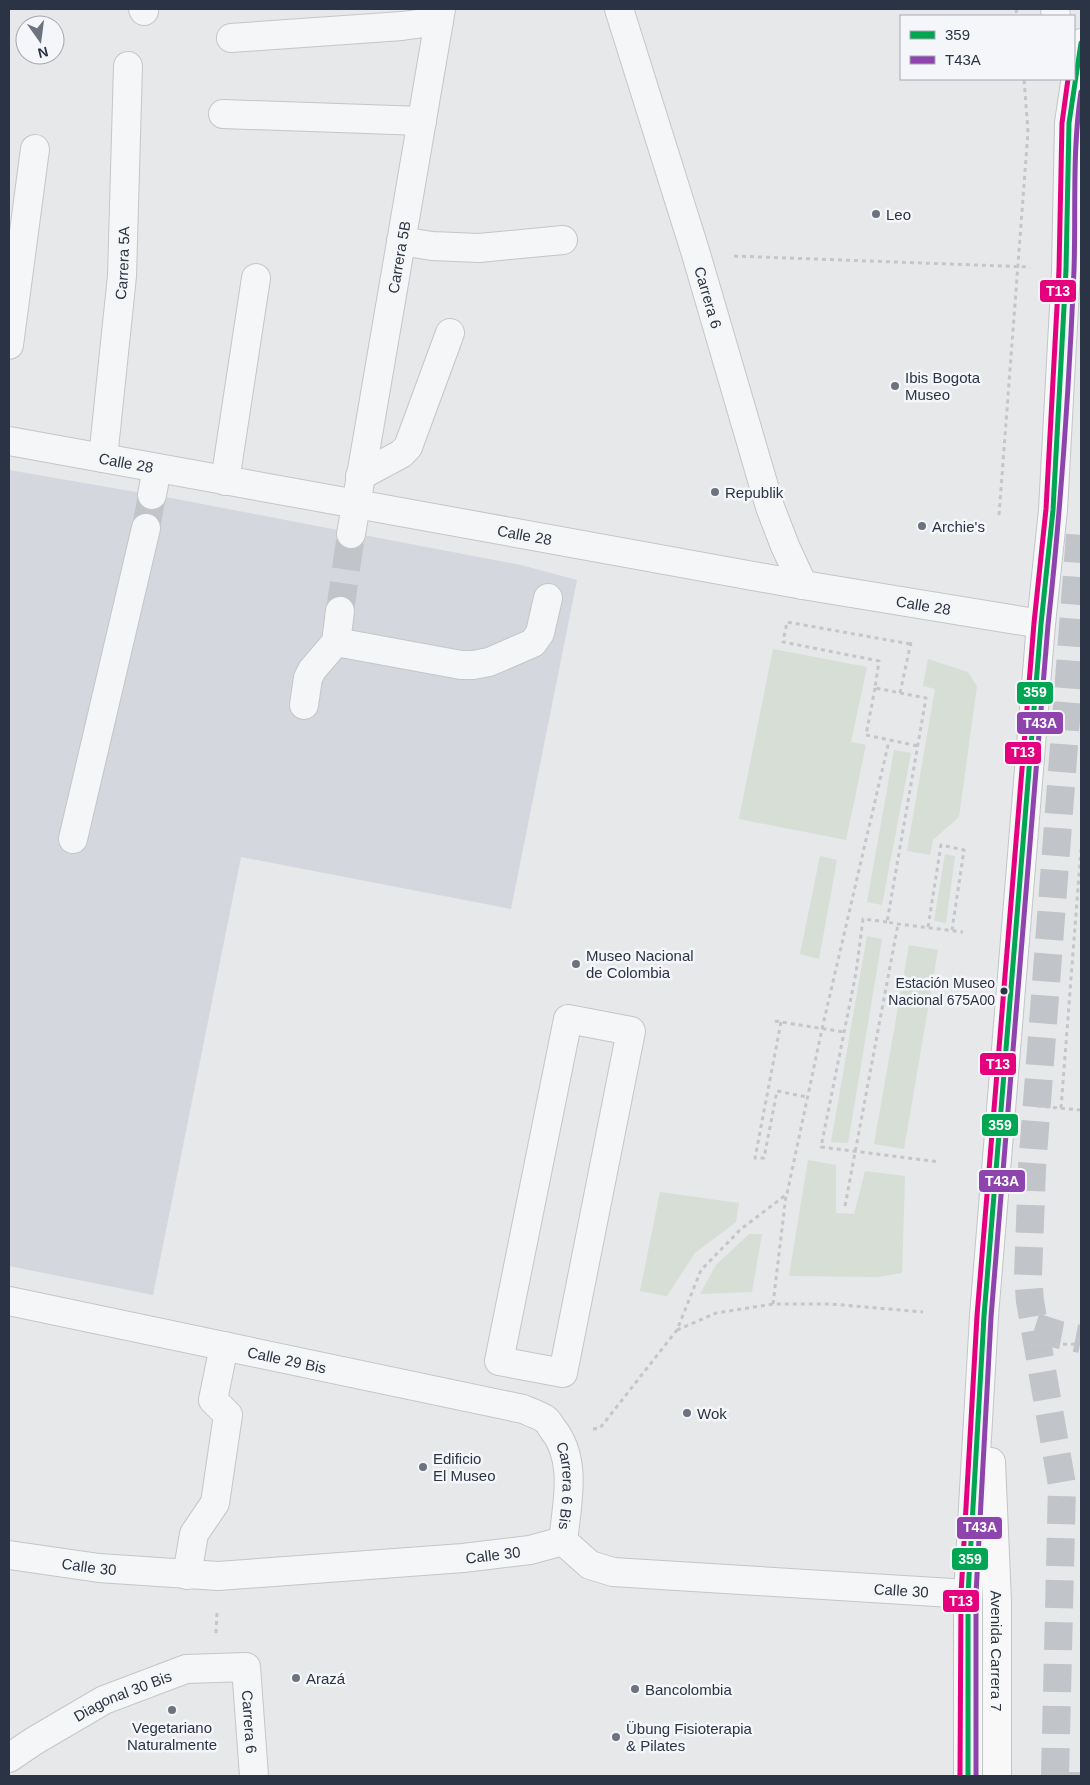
<svg xmlns="http://www.w3.org/2000/svg" width="1090" height="1785" font-family="Arial,sans-serif">
<style>
.built{fill:#d4d7dd}
.green{fill:#d6ded6}
.lines{fill:none;stroke-linecap:round;stroke-linejoin:round}
.minor-tunnel{stroke:#c1c4c9;stroke-width:28;stroke-dasharray:28 14;stroke-linecap:butt}
.minor-casing{stroke:#c4c6c8;stroke-width:30}
.major-casing{stroke:#c2c5c8;stroke-width:30}
.path{stroke:#c5c6ca;stroke-width:3;stroke-dasharray:4 4;stroke-linecap:butt}
.minor{stroke:#f5f6f7;stroke-width:28}
.major{stroke:#f8f8f8;stroke-width:28}
.bus-1-casing{stroke:#f4f6f9;stroke-width:9}
.bus-2-casing{stroke:#f4f6f9;stroke-width:9}
.bus-3-casing{stroke:#f4f6f9;stroke-width:9}
.bus-1{stroke:#00a651;stroke-width:5}
.bus-2{stroke:#8e44ad;stroke-width:5}
.bus-3{stroke:#e5007d;stroke-width:5}
.poi-dot{fill:#6c737f;stroke:#f4f6f9;stroke-width:2}
.bus-dot{fill:#2b3445;stroke:#f4f6f9;stroke-width:2}
.labels{text-anchor:middle;dominant-baseline:central;stroke-width:5;stroke-linejoin:round;paint-order:stroke}
.bus-label{font-size:14px;fill:#2b3445;stroke:#f4f6f9;text-anchor:end}
.poi-label{font-size:15px;fill:#2b3445;stroke:#f4f6f9;text-anchor:start}
.street-label{font-size:15px;fill:#2b3445;stroke:#f4f6f9}
.line-badge{stroke:#f4f6f9;stroke-width:2}
.badge-label{font-size:14px;text-anchor:middle;font-weight:bold;fill:#fff}
</style>
<rect width="100%" height="100%" fill="#e6e8ea"/>
<path class="built" d="M 9,470 L 171,498 L 521,565 L 577,580 L 511,909 L 241,857 L 153,1295 L 9,1266 Z"/>
<path class="green" d="M 773,649 L 867,667 L 851,742 L 866,745 L 846,840 L 739,819 Z
M 928,659 L 968,672 L 977,686 L 959,817 L 933,840 L 930,855 L 907,851 L 935,689 L 923,686 Z
M 894,750 L 911,753 L 882,905 L 867,902 Z
M 945,854 L 955,856 L 946,923 L 934,921 Z
M 820,856 L 837,860 L 819,959 L 800,954 Z
M 867,936 L 882,939 L 848,1143 L 831,1142 Z
M 909,945 L 938,950 L 904,1149 L 874,1144 Z
M 808,1160 L 836,1165 L 836,1213 L 854,1214 L 865,1171 L 905,1176 L 902,1273 L 877,1277 L 789,1276 Z
M 660,1192 L 739,1203 L 736,1222 L 695,1253 L 667,1296 L 640,1291 Z
M 749,1234 L 762,1234 L 752,1292 L 700,1294 L 716,1265 Z"/>
<g class="lines">
<path class="minor-tunnel" d="M 146,528 L 152,495
M 340,611 L 351,534
M 1035,1327 L 1060,1335 L 1081,1339
M 1055,1776 L 1062,1485 L 1030,1301 L 1028,1275 L 1032,1168 L 1081,521
M 1081,1776 L 1081,1772"/>
<defs>
<g id="minor">
<path d="M 143,9 L 144,11"/>
<path id="s1" d="M 619,9 L 696,254 L 770,507 L 785,546 L 803,585"/>
<path d="M 1055,9 L 1056,16"/>
<path d="M 231,38 L 402,26 L 439,21"/>
<path d="M 223,114 L 422,121"/>
<path d="M 401,241 L 432,246 L 479,248 L 563,240"/>
<path d="M 9,345 L 35,149"/>
<path id="s2" d="M 9,441 L 803,585 L 1041,624"/>
<path id="s3" d="M 103,458 L 122,276 L 128,66"/>
<path d="M 360,476 L 401,454 L 408,447 L 450,333"/>
<path d="M 225,481 L 256,278"/>
<path d="M 152,495 L 157,468"/>
<path id="s4" d="M 351,534 L 441,9"/>
<path d="M 336,642 L 461,665 L 473,665 L 489,662 L 533,643 L 540,633 L 548,598"/>
<path d="M 304,705 L 308,678 L 312,670 L 336,642 L 340,611"/>
<path d="M 73,839 L 146,528"/>
<path d="M 568,1019 L 631,1031 L 563,1373 L 499,1361 Z"/>
<path id="s5" d="M 9,1301 L 523,1409 C 530,1412 539,1415 545,1419 C 548,1421 550,1425 552,1428 C 578,1459 567,1504 563,1541"/>
<path id="s6" d="M 563,1541 L 590,1565 L 613,1572 L 968,1594"/>
<path id="s7" d="M 9,1555 L 99,1568 L 218,1576 L 463,1558 L 530,1550 L 563,1541"/>
<path d="M 187,1575 L 194,1534 L 215,1503 L 228,1415 L 213,1400 L 224,1346"/>
<path id="s8" d="M 9,1758 L 34,1741 L 104,1700 L 186,1669 L 246,1667 L 254,1776"/>
</g>
<g id="major">
<path id="s9" d="M 991,1462 L 997,1601 L 997,1776"/>
<path d="M 968,1776 L 968,1594 L 984,1316 L 1041,624 L 1053,510 L 1066,270 L 1069,123 L 1081,43"/>
</g>
</defs>
<use href="#minor" class="minor-casing"/>
<use href="#major" class="major-casing"/>
<path class="path" d="M 1016,9 L 1017,16
M 734,256 L 1030,267
M 999,515 L 1028,132 L 1024,79
M 910,644 L 787,622 L 783,642 L 879,661 L 875,688 L 926,698 L 887,922 L 898,924 L 963,932
M 875,688 L 866,735 L 918,746
M 900,693 L 911,642
M 887,922 L 863,919 L 856,973 L 821,1147 L 939,1162
M 928,927 L 941,845 L 964,850 L 952,930
M 775,1021 L 844,1032
M 781,1022 L 755,1158 L 764,1158 L 777,1091 L 807,1097
M 1037,1106 L 1081,1110
M 1061,1108 L 1081,849
M 845,1206 L 898,924
M 773,1304 L 786,1195
M 677,1330 L 716,1313 L 773,1304 L 831,1304 L 923,1312
M 1031,1345 L 1081,1344
M 593,1429 L 600,1428 L 677,1330 L 701,1270 L 741,1229 L 787,1194 L 822,1029 L 889,741
M 216,1633 L 217,1612"/>
<use href="#minor" class="minor"/>
<use href="#major" class="major"/>
<defs>
<path id="bus-1" d="M 968,1776 L 968,1594 L 984,1316 L 1041,624 L 1053,510 L 1066,270 L 1069,123 L 1081,43"/>
<path id="bus-2" d="M 976,1776 L 976,1594 L 991,1317 L 1048,625 C 1061,507 1069,388 1074,270 C 1076,210 1072,151 1081,92"/>
<path id="bus-3" d="M 960,1776 L 961,1594 L 977,1316 L 1034,623 L 1046,509 L 1059,270 L 1062,123 L 1068,79"/>
</defs>
<use href="#bus-1" class="bus-1-casing"/>
<use href="#bus-2" class="bus-2-casing"/>
<use href="#bus-3" class="bus-3-casing"/>
<use href="#bus-1" class="bus-1"/>
<use href="#bus-2" class="bus-2"/>
<use href="#bus-3" class="bus-3"/>
</g>
<g class="poi-dot">
<circle cx="876" cy="214" r="5"/>
<circle cx="895" cy="386" r="5"/>
<circle cx="715" cy="492" r="5"/>
<circle cx="922" cy="526" r="5"/>
<circle cx="576" cy="964" r="5"/>
<circle cx="687" cy="1413" r="5"/>
<circle cx="423" cy="1467" r="5"/>
<circle cx="296" cy="1678" r="5"/>
<circle cx="635" cy="1689" r="5"/>
<circle cx="172" cy="1710" r="5"/>
<circle cx="616" cy="1737" r="5"/>
</g>
<circle class="bus-dot" cx="1004" cy="991" r="4.5"/>
<g class="labels">
<g class="bus-label">
<text x="995" y="983">Estación Museo<tspan x="995" dy="17">Nacional 675A00</tspan></text>
</g>
<g class="poi-label">
<text x="886" y="214">Leo</text>
<text x="905" y="377">Ibis Bogota<tspan x="905" dy="17">Museo</tspan></text>
<text x="725" y="492">Republik</text>
<text x="932" y="526">Archie's</text>
<text x="586" y="955">Museo Nacional<tspan x="586" dy="17">de Colombia</tspan></text>
<text x="697" y="1413">Wok</text>
<text x="433" y="1458">Edificio<tspan x="433" dy="17">El Museo</tspan></text>
<text x="306" y="1678">Arazá</text>
<text x="645" y="1689">Bancolombia</text>
<text x="172" y="1727" text-anchor="middle">Vegetariano<tspan x="172" dy="17">Naturalmente</tspan></text>
<text x="626" y="1728">Übung Fisioterapia<tspan x="626" dy="17">&amp; Pilates</tspan></text>
</g>
<g class="street-label">
<text stroke="none"><textPath href="#s4" startOffset="281">Carrera 5B</textPath></text>
<text stroke="none"><textPath href="#s3" startOffset="196">Carrera 5A</textPath></text>
<text stroke="none"><textPath href="#s1" startOffset="302">Carrera 6</textPath></text>
<text stroke="none"><textPath href="#s2" startOffset="119">Calle 28</textPath></text>
<text stroke="none"><textPath href="#s2" startOffset="524">Calle 28</textPath></text>
<text stroke="none"><textPath href="#s2" startOffset="929">Calle 28</textPath></text>
<text stroke="none"><textPath href="#s5" startOffset="284">Calle 29 Bis</textPath></text>
<text stroke="none"><textPath href="#s5" startOffset="622">Carrera 6 Bis</textPath></text>
<text stroke="none"><textPath href="#s7" startOffset="486">Calle 30</textPath></text>
<text stroke="none"><textPath href="#s7" startOffset="81">Calle 30</textPath></text>
<text stroke="none"><textPath href="#s6" startOffset="349">Calle 30</textPath></text>
<text stroke="none"><textPath href="#s9" startOffset="189">Avenida Carrera 7</textPath></text>
<text stroke="none"><textPath href="#s8" startOffset="130">Diagonal 30 Bis</textPath></text>
<text stroke="none"><textPath href="#s8" startOffset="314">Carrera 6</textPath></text>
</g>
</g>
<g class="line-badge">
<rect x="1039" y="279" width="38" height="24" rx="5" fill="#e5007d"/>
<rect x="1016" y="681" width="38" height="24" rx="5" fill="#00a651"/>
<rect x="1016" y="711" width="48" height="24" rx="5" fill="#8e44ad"/>
<rect x="1004" y="741" width="38" height="24" rx="5" fill="#e5007d"/>
<rect x="979" y="1052" width="38" height="24" rx="5" fill="#e5007d"/>
<rect x="981" y="1113" width="38" height="24" rx="5" fill="#00a651"/>
<rect x="978" y="1169" width="48" height="24" rx="5" fill="#8e44ad"/>
<rect x="956" y="1516" width="47" height="24" rx="5" fill="#8e44ad"/>
<rect x="951" y="1547" width="38" height="24" rx="5" fill="#00a651"/>
<rect x="942" y="1589" width="38" height="24" rx="5" fill="#e5007d"/>
</g>
<g class="badge-label">
<text x="1058" y="296">T13</text>
<text x="1035" y="697">359</text>
<text x="1040" y="728">T43A</text>
<text x="1023" y="757">T13</text>
<text x="998" y="1069">T13</text>
<text x="1000" y="1130">359</text>
<text x="1002" y="1186">T43A</text>
<text x="980" y="1532">T43A</text>
<text x="970" y="1564">359</text>
<text x="961" y="1606">T13</text>
</g>
<rect width="1090" height="1785" fill="none" stroke="#2b3445" stroke-width="20"/>
<rect x="900" y="15" width="175" height="65" fill="#f4f6f9" stroke="#a4a8b1"/>
<rect x="910" y="31" width="25" height="8" fill="#00a651" stroke="#a4a8b1"/>
<text x="945" y="40" font-size="15" fill="#2b3445">359</text>
<rect x="910" y="56" width="25" height="8" fill="#8e44ad" stroke="#a4a8b1"/>
<text x="945" y="65" font-size="15" fill="#2b3445">T43A</text>
<g transform="translate(40 40) rotate(166)"><circle r="24" fill="#f4f6f9" stroke="#a4a8b1"/>
<path d="M0-4L9 19L0 12L-9 19Z" fill="#6c737f"/>
<text y="-8" font-size="14" font-weight="bold" text-anchor="middle" fill="#2b3445">N</text>
</g>
</svg>
